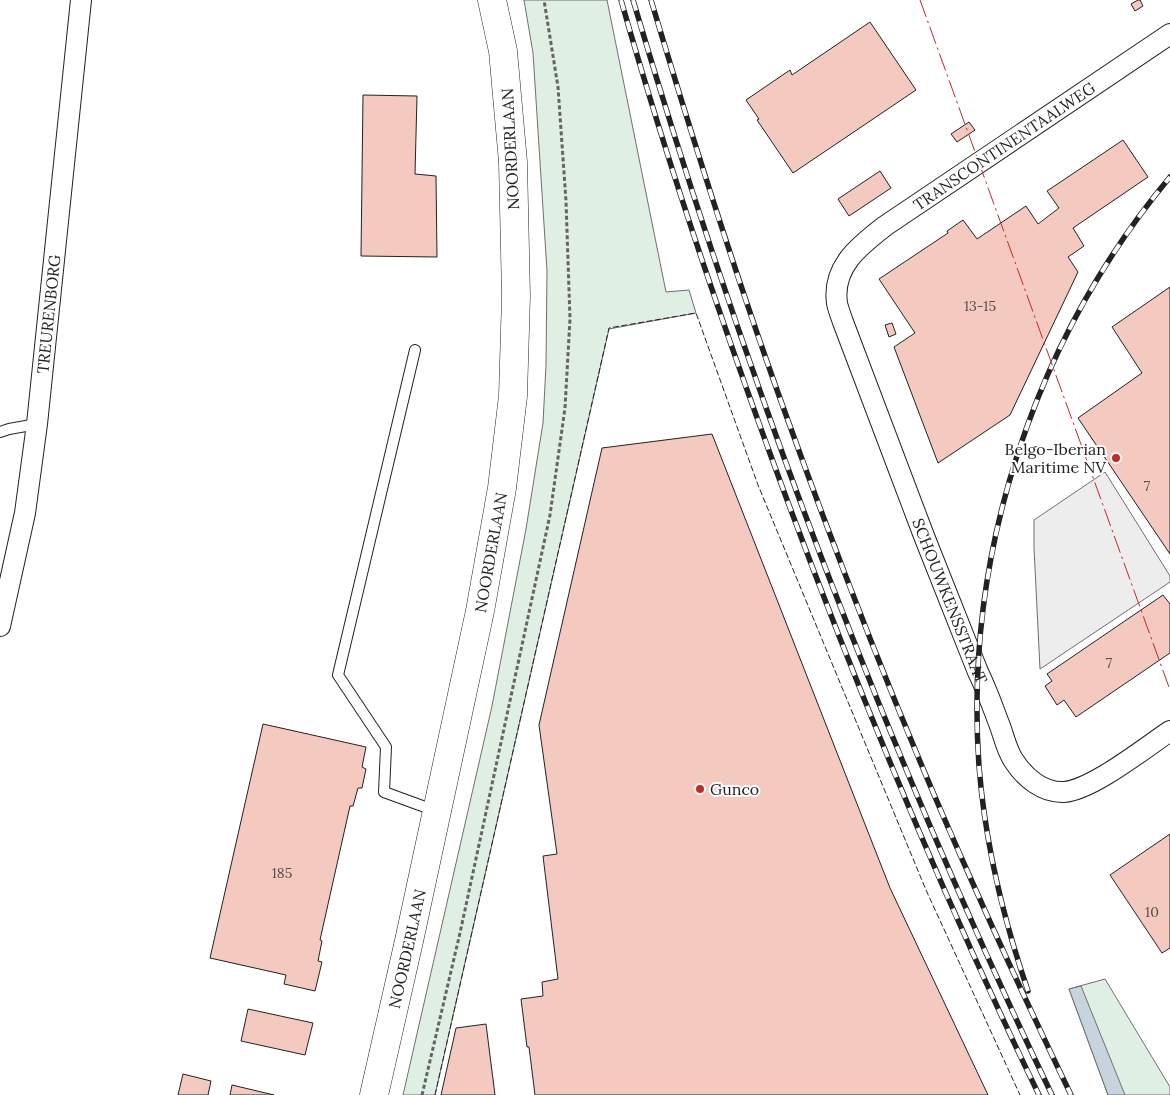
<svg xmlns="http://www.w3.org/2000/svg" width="1170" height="1095" font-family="Lora,serif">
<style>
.green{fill:#e0efe3;stroke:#6f6f6f}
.parking{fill:#ededed;stroke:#6f6f6f}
.water{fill:#c7d3dd;stroke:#6f6f6f}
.building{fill:#f3c9c0;stroke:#222}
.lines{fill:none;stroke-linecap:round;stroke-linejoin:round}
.lane-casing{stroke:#222;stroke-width:12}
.street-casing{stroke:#222;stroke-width:22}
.primary-casing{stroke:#222;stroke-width:29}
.path{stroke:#646464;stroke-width:3;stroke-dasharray:4 2.5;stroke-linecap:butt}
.lane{stroke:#fff;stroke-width:10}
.street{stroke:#fff;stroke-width:20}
.primary{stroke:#fff;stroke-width:28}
.rail-casing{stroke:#222;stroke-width:5.5}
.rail{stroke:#fff;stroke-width:4;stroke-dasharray:11;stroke-linecap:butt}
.fence{stroke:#222;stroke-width:1;stroke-dasharray:6 2.5;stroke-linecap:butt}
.power{stroke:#c62828;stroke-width:1;stroke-dasharray:18 4 2.5 4;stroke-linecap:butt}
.poi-dot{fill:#c62828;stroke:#fff;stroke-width:2}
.labels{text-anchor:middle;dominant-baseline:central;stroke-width:4;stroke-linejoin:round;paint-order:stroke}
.number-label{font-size:14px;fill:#564c4a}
.street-label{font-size:16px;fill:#222;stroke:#fff}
.poi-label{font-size:16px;fill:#222;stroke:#fff;text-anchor:end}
</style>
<rect width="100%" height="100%" fill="#fff"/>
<path class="green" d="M 524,0 L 607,0 L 666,292 L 689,290 L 696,313 L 609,329 L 435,1095 L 403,1095 L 492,706 L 526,529 L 543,423 L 546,365 L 547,271 L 533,53 Z
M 1105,979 L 1170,1087 L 1170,1095 L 1108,1095 L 1069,989 Z"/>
<path class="parking" d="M 1105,472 L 1170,576 L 1170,582 L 1040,669 L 1034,548 L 1034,520 Z"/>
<path class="water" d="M 1081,986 L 1125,1095 L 1108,1095 L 1069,989 Z"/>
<path class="building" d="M 1138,0 L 1140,0 L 1143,6 L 1135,11 L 1131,4 Z
M 870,22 L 916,90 L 793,173 L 757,120 L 759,119 L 746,100 L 790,70 L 792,75 Z
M 363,95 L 417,96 L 415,174 L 436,176 L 437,257 L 361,256 Z
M 969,122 L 975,130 L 957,142 L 951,134 Z
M 1123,140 L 1148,177 L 1073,228 L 1084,246 L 1068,257 L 1078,272 L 1010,415 L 938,463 L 894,347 L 915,333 L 879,279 L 948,233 L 947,231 L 963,220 L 977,239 L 1026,206 L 1038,224 L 1059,208 L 1047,191 Z
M 880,171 L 891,188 L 849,216 L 838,199 Z
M 1170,287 L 1170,554 L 1078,418 L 1142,373 L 1112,327 Z
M 892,323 L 896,334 L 889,337 L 885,325 Z
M 712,434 L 890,888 L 988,1095 L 535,1095 L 529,1047 L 527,1047 L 521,999 L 543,996 L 542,982 L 558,979 L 543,856 L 557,854 L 539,725 L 602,448 Z
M 1163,595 L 1170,604 L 1170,653 L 1076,717 L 1064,700 L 1057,705 L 1045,686 L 1052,681 L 1047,674 Z
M 263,724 L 366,747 L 362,767 L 366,769 L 362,788 L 358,788 L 353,806 L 350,806 L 320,940 L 322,941 L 318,961 L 322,962 L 315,991 L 284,984 L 286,975 L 210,958 Z
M 1170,834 L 1170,948 L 1162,953 L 1110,875 Z
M 248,1009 L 313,1023 L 305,1055 L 241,1041 Z
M 486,1024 L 495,1095 L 441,1095 L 456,1028 Z
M 183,1074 L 211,1081 L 208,1095 L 178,1095 Z
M 232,1085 L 274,1095 L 230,1095 Z"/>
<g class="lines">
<defs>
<path id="lane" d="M 415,350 L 338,675 L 386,747 L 384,792 L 436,811
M 0,432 L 9,429 L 37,424"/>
<g id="street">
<path id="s1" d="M 1170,34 L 885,226 C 859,246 832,267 837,303 C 838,309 841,316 843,322 L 924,536 L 978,672 C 987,690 993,708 1000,726 C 1004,737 1007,751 1014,761 C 1025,778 1043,793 1064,792 C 1092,790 1146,747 1170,731"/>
<path id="s2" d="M 0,626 L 25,513 L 37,424 L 81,0"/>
</g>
<g id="primary">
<path id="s3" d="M 374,1095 L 409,941 L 480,611 L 502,488 L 513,396 L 516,296 L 513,162 L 503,51 L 492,0"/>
</g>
</defs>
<use href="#lane" class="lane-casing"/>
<use href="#street" class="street-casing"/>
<use href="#primary" class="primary-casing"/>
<path class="path" d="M 422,1095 L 460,933 L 550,515 L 565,408 L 570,319 L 566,201 L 558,87 L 544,0"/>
<use href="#lane" class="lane"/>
<use href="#street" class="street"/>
<use href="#primary" class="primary"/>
<defs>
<path id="rail" d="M 621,0 C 664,151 714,300 768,448 C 848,668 937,884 1039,1095
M 633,0 C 744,375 883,742 1052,1095
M 651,0 C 695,147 741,293 794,437 C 849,589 908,739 974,886 C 1005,956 1038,1026 1071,1095
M 1028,991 C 1003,918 985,843 979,766 C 964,554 1034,340 1170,177"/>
</defs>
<use href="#rail" class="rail-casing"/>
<use href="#rail" class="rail"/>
<path class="fence" d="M 435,1095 L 609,328 L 696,313 L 758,485 L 926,890 L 1020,1095"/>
<path class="power" d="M 920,0 L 1170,690"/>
</g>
<g class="poi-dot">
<circle cx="1116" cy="458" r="5"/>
<circle cx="700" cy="789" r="5"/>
</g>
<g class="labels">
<g class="number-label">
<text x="980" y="306">13-15</text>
<text x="1147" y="486">7</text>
<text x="1109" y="663">7</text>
<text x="282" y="873">185</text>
<text x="1152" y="912">10</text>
</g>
<g class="street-label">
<text transform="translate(1004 146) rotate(-34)">TRANSCONTINENTAALWEG</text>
<text transform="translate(510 149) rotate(-93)">NOORDERLAAN</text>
<text stroke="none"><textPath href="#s2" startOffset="316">TREURENBORG</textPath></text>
<text stroke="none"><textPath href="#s3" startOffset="555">NOORDERLAAN</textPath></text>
<text stroke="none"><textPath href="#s1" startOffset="758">SCHOUWKENSSTRAAT</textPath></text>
<text stroke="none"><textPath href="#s3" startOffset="150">NOORDERLAAN</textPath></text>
</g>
<g class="poi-label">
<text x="1106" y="449">Belgo-Iberian<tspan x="1106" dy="18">Maritime NV</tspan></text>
<text x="710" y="789" text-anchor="start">Gunco</text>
</g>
</g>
</svg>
